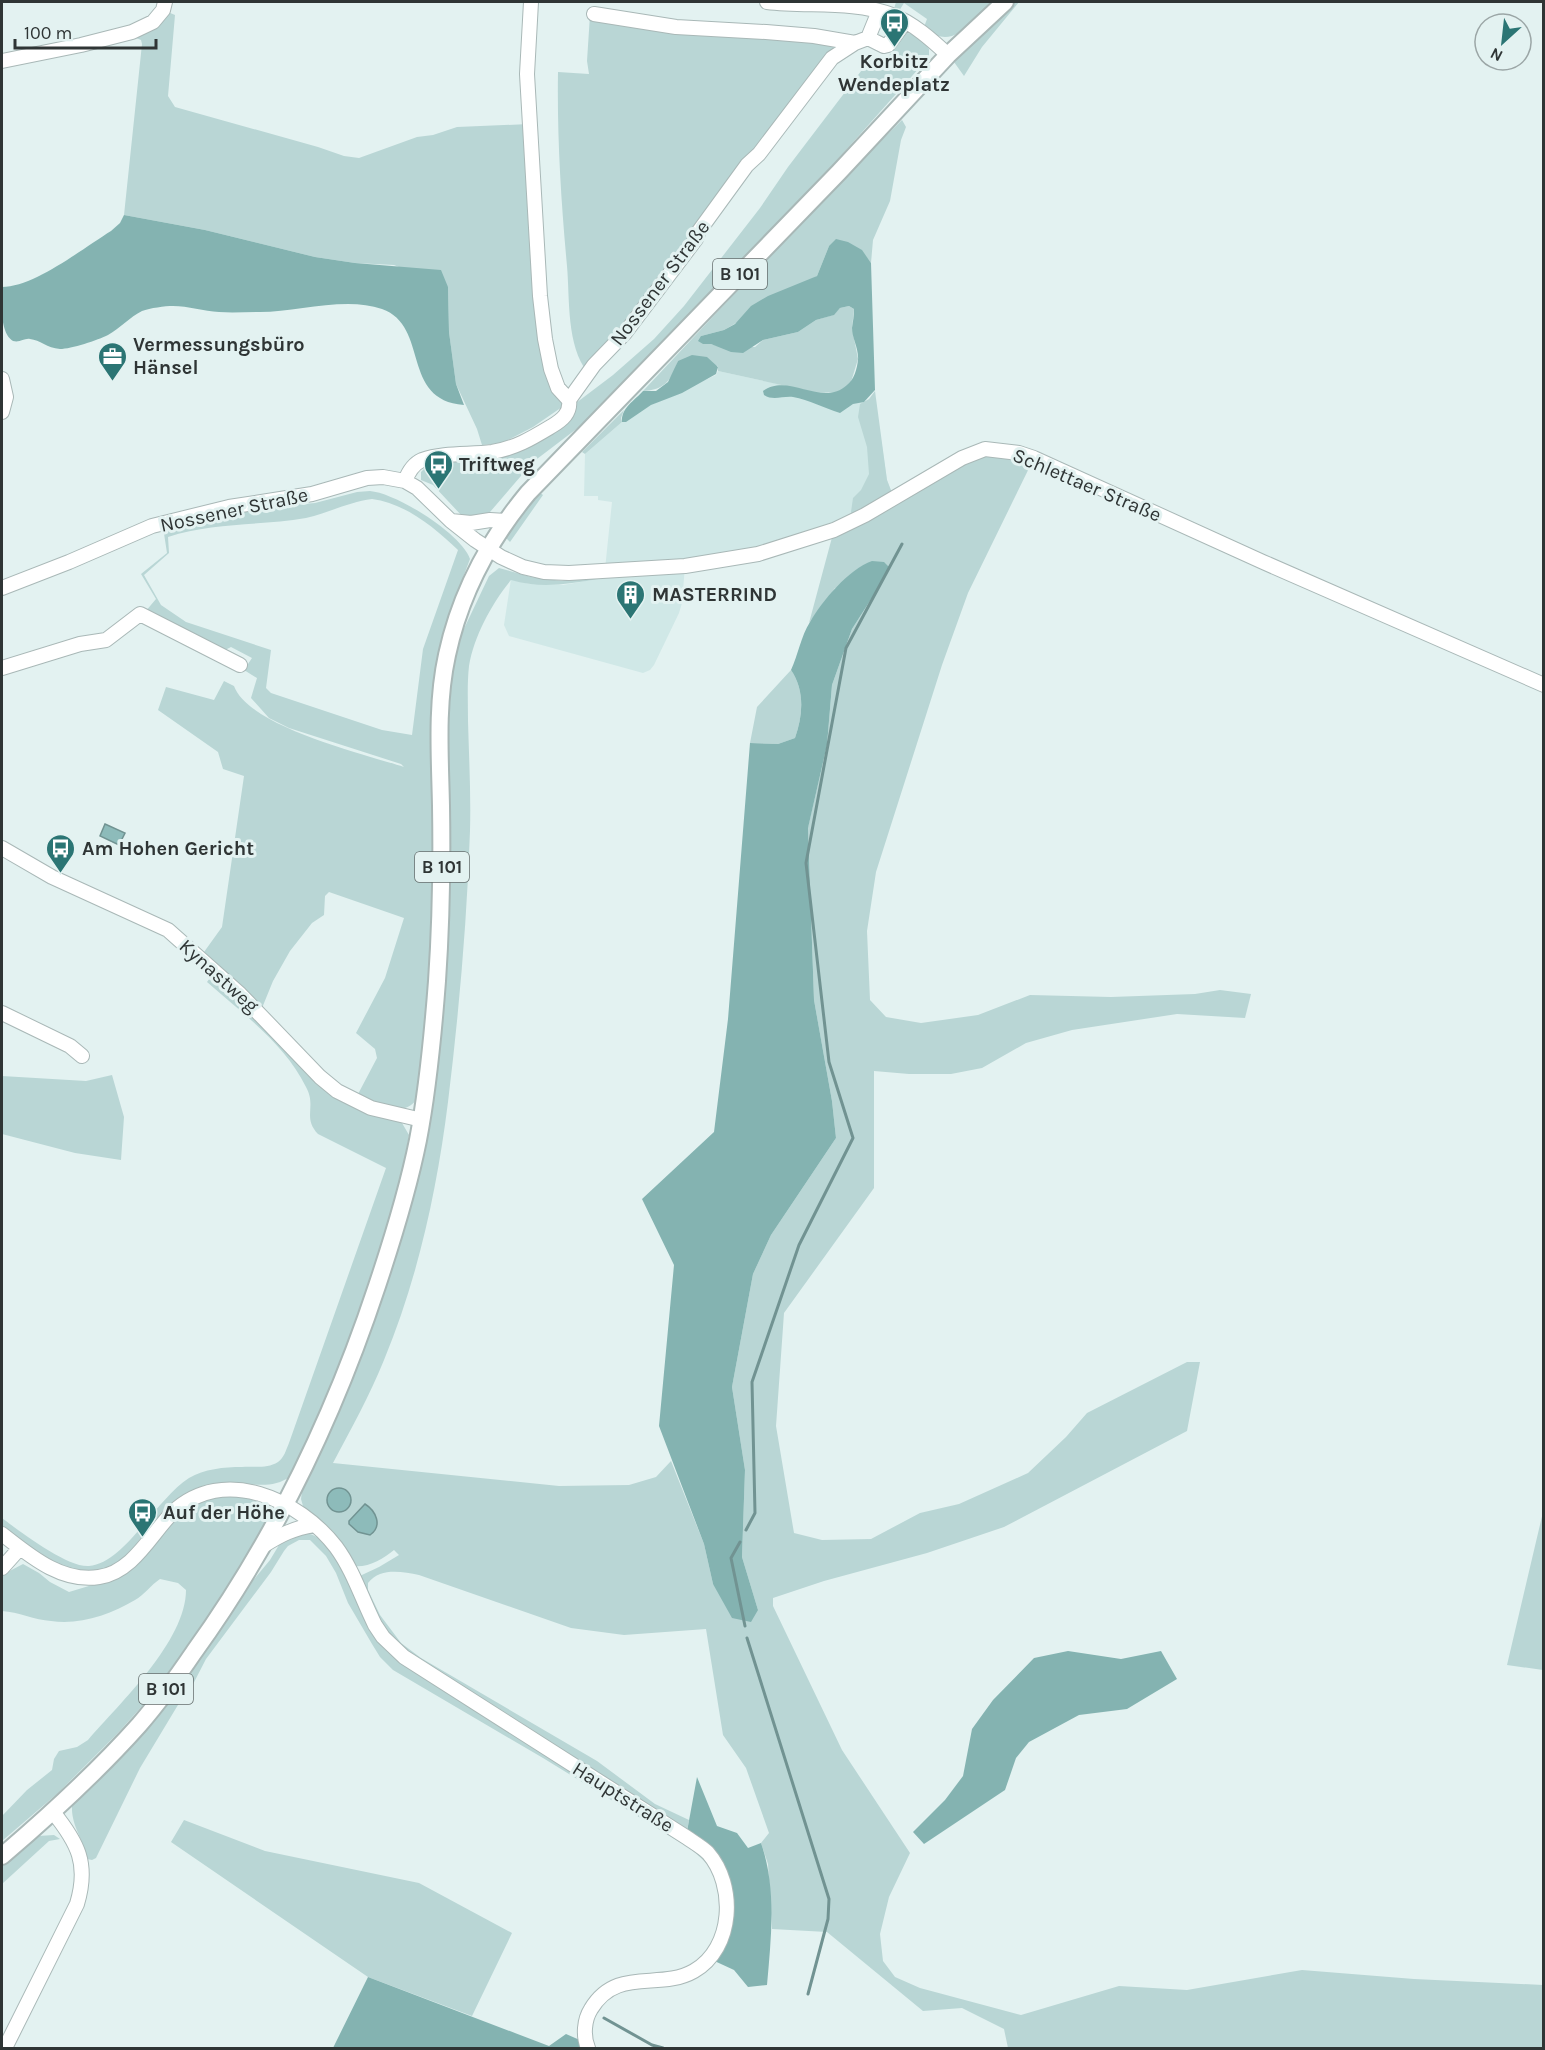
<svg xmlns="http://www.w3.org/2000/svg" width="1545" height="2050" font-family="Karla,sans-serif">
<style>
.built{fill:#d0e8e7}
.green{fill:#b9d6d5;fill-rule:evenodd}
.forest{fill:#84b3b1}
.water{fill:#8dbbba;stroke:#719392;stroke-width:1.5}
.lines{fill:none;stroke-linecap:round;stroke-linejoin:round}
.stream{stroke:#719392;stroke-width:3}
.minor-casing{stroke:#a9b8b7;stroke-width:16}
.major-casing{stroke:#a9b8b7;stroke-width:20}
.minor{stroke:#fff;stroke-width:14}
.major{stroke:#fff;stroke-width:16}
.labels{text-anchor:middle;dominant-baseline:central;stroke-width:6;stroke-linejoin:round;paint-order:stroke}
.shield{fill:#e3f2f1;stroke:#656e6d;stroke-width:1.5}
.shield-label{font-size:18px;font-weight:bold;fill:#2f3535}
.poi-label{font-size:20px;font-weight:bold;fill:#2f3535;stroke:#e3f2f1;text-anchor:start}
.street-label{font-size:20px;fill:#2f3535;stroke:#e3f2f1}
</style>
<rect width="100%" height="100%" fill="#e3f2f1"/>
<path class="built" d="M 718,371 L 876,405 L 887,480 L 894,499 L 834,530 L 685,566 L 682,603 L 679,613 L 654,665 L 650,670 L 643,673 L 509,636 L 504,625 L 511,579 L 529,584 L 563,585 L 598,579 L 605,569 L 612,502 L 598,500 L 598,496 L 584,496 L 585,454 L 622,422 L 626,421 L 651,405 L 716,375 Z"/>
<path class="green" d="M 894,2 L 995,2 C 981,14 958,45 936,35 C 932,33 927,30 924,27 L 927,19 L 904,3 L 899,11 L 894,9 L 896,2 Z
M 1014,2 L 1019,2 L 982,47 L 964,76 L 954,62 Z
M 163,10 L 175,15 L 168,96 L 175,107 L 318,147 L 344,156 L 359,158 L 417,137 L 433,135 L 457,127 L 529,124 L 540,296 L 563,404 L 562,407 L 533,427 L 502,443 L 482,445 L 477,429 L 456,384 L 449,332 L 448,287 L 394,265 L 355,263 L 315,257 L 205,230 L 124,215 L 142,44 L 141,40 L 136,38 Z
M 590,15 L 855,43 L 844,51 L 588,373 C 566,345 570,300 567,266 C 561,201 557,137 558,72 L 589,74 L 587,61 Z
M 906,33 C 917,33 923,41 929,49 L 929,57 L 830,168 L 583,424 L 533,462 L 490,512 L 477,517 L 462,516 L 433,485 L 421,480 L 421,472 L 425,468 L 470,459 L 511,454 L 531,446 L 576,403 L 613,375 L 654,339 L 684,306 L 760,208 L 788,167 L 871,58 L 882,65 Z
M 902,120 L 906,127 L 901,140 L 890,201 L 873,240 L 871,263 L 861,250 L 829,246 L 817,276 L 724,330 L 701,336 L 703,344 L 711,344 L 721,347 L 755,347 L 763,340 L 798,332 L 816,320 L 833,315 L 840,308 L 849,306 L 854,309 L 852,328 L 858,359 L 851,382 L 840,392 L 818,393 L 718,371 L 718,366 L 678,361 C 671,381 664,390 643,391 L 844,177 Z
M 875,391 L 887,480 L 894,498 L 985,449 L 1034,458 L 968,593 L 942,665 L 876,872 L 867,931 L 870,1000 L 886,1017 L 921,1023 L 978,1015 L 1030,995 L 1111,997 L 1195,994 L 1220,990 L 1251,994 L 1245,1018 L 1177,1014 L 1072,1030 L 1026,1043 L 982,1068 L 951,1074 L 909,1074 L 874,1071 L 874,1188 L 784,1313 L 776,1426 L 794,1533 L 822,1540 L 871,1539 L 920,1513 L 959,1504 L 1028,1473 L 1066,1437 L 1087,1413 L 1187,1362 L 1200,1362 L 1187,1431 L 1004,1527 L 927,1553 L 824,1581 L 773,1598 L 773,1606 L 842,1750 L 910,1853 L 889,1897 L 880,1934 L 883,1961 L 895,1977 L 920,1988 L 1021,2015 L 1119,1986 L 1187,1990 L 1302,1970 L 1414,1979 L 1543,1985 L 1543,2048 L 1008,2048 L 1004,2029 L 962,2008 L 923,2011 L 827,1932 L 772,1929 L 768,1864 L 761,1843 L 769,1833 L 746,1768 L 723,1735 L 706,1629 L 624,1635 L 571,1628 L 419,1575 C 402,1572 381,1567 368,1583 L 368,1590 L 380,1615 L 401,1643 L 421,1658 L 597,1761 L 655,1804 L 689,1820 L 686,1837 L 712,1868 L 691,1849 L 543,1758 L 393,1670 L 380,1657 L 372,1644 L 348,1603 L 336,1573 L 326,1556 L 310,1540 L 299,1540 L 288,1546 L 284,1551 L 271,1572 L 206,1659 L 190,1690 L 190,1685 L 140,1768 L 96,1858 L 92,1860 L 87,1859 C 84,1840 71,1826 72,1806 L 103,1776 L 145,1729 L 240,1596 L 270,1560 L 282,1540 C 289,1538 298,1533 305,1533 C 325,1534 341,1566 349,1581 L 379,1567 L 399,1555 L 394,1550 C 383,1559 368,1568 353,1566 L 303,1506 L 301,1499 L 302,1491 L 320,1454 L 340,1407 L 402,1234 L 416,1186 L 426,1139 L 446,729 L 454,663 L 461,635 L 489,576 L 499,568 L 531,577 L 562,581 L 596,575 L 598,579 C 569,584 540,589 511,580 C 492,603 474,636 469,666 C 467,684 468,703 468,721 C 469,758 471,795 470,831 C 467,921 459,1012 448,1102 C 437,1190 418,1278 384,1360 C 370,1395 351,1429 333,1463 L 559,1486 L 629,1485 L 656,1477 L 671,1461 L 704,1544 L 713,1584 L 758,1610 L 742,1557 L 745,1470 L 732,1387 L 753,1274 L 771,1235 L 836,1138 L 832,1101 L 814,1000 L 808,827 L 827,745 L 832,685 L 852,629 L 884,579 L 835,588 L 809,623 L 834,530 L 855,520 L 851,512 L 853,498 L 861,490 L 869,474 L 867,447 L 858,417 L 860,404 L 869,399 Z
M 624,410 L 621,418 L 622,422 L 585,454 L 582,452 Z
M 370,491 C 396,493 462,534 470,559 L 448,617 L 438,657 L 433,691 L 435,864 L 432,977 L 416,1100 C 403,1119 374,1102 357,1096 L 377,1058 L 375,1049 L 356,1033 L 385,978 L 404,918 L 329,892 L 325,896 L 324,915 L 312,923 L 290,951 L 273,981 L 262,1008 L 204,952 L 222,927 L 244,776 L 223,769 L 218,752 L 158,710 L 166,687 L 214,700 L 224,681 L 234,686 C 249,727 365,754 404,767 L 401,764 L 289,728 L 269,718 L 251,698 L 257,678 L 244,670 L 252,658 L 231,647 L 221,652 L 145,612 L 156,599 L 141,574 L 167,553 L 163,527 L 247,509 L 315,503 L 357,492 ZM 372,499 C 405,503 435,528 458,550 L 423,649 L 412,735 L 382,730 L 271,693 L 266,688 L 271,650 L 186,622 L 161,605 L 144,575 L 169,553 L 168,537 C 212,522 260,526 306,518 C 328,513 349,502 372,499 Z
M 539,492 L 543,495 L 510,542 L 506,538 L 509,530 Z
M 791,670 C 805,690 803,716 795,738 L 778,744 L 750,743 L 757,707 Z
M 212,975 L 333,1096 L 352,1106 L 402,1123 L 409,1135 L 400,1184 L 388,1228 L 343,1364 L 291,1476 C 269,1492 247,1481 222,1483 C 193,1485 174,1502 156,1523 L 154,1522 L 137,1543 L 138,1545 C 131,1551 125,1559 117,1564 C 76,1589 34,1548 2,1526 L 2,1518 C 19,1531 68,1568 89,1566 C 125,1563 155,1500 189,1478 C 204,1469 224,1467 242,1467 C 254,1466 267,1469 278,1462 C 284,1458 286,1450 289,1443 L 386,1168 L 318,1134 C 302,1117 317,1107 306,1087 C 285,1044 242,1013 207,982 Z
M 112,1075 L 124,1117 L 121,1160 L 75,1153 L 2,1134 L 2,1076 L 86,1081 Z
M 227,1495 C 250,1498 273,1500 263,1529 L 219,1603 L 152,1695 L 117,1734 L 58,1793 L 2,1841 L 2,1816 L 27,1790 L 52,1770 L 54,1759 L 59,1751 L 77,1747 L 88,1740 C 120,1703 186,1641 186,1590 L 178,1583 L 160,1579 C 151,1585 144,1595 135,1600 C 110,1615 80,1625 51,1621 C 35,1620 18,1612 2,1611 L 2,1575 L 23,1564 L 39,1573 L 50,1582 L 69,1592 L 112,1579 L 184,1510 L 203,1500 Z
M 1543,1512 L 1544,1512 L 1543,1670 L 1507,1665 Z
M 184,1820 L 265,1851 L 419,1883 L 512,1933 L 472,2016 L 368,1977 L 171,1842 Z
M 54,1835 L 60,1839 L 49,1841 L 2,1884 L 2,1864 L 38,1836 Z"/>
<path class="forest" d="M 124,215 L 205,230 L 315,257 L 355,263 L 441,270 L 448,287 L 449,332 L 456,384 L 464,405 C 400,400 430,326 382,309 C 346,296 297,312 260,312 C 246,312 232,313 219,312 C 204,311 188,306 173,306 C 165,306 150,308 142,311 C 130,317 120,328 108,335 C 98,340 71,349 60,349 C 47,348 40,340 30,339 C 24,338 20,343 13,341 C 0,334 1,302 2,287 C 34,287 82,249 111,231 L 120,223 Z
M 836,239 L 848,242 L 862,250 L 871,263 L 875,390 L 864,402 L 853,404 L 840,413 C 824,408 809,400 793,397 C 782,396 773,401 764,395 L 763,391 C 789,372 822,408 847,385 C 854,380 857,369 858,360 C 859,349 852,338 852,328 C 853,321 854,316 854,309 L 849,306 L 840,308 L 834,315 L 816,320 L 798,332 L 763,340 L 743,353 L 731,352 L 711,344 L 703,344 L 698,341 L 701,336 L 724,330 L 735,324 L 751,306 L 768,296 L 817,276 L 829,246 Z
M 692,355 L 707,357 L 718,367 L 716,374 L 682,393 L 651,405 L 626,422 L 622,422 C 621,408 634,401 643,391 L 656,391 L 668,382 L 678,361 Z
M 872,561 L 884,562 L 889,567 L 884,579 L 852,629 L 832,685 L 827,745 L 808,828 L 814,1000 L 832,1101 L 836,1138 L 771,1235 L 753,1274 L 732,1387 L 745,1470 L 742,1557 L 758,1610 L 751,1622 L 732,1618 L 713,1584 L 704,1544 L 659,1426 L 674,1265 L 642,1199 L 714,1132 L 728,1019 L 750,743 L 778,744 L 795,738 C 803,716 805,690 791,670 C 798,655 801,636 810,622 C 822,601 849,569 872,561 Z
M 1068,1651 L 1121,1659 L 1161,1651 L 1177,1679 L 1127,1709 L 1079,1715 L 1029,1742 L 1016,1758 L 1005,1790 L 924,1844 L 913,1832 L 945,1800 L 963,1776 L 972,1729 L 993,1700 L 1034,1658 Z
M 697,1777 L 717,1826 L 737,1833 L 748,1848 L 761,1843 C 777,1889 771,1938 767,1985 L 748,1987 L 734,1970 L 708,1958 L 721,1938 L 719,1871 L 686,1837 Z
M 368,1977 L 549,2046 L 566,2034 L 582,2041 L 584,2048 L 333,2048 Z"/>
<path class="water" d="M 105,824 L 125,833 L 119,845 L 100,836 Z
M327 1500a12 12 0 1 1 24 0a12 12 0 1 1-24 0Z
M 365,1504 C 376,1511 383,1526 370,1535 L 358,1532 L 349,1524 L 349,1521 Z"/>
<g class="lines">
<path class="stream" d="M 746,1530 L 755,1513 L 752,1382 L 799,1245 L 853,1138 L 829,1062 L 806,863 L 846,648 L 902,544
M 740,1542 L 731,1558 L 745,1626
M 747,1638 L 829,1899 L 828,1919 L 808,1994
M 604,2018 L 652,2045 L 663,2048"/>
<defs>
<path id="minor" d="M 531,2 L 527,74 L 540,296 L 545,339 L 551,369 L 558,388 L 569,400
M 767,2 C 808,7 853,0 892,15 C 913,23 932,40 948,55
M 594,14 L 676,27 L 766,32 L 814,36 L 855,43 L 868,38 L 879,11
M 868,38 L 884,46 L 888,45 L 905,22
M 2,61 L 81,45 L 132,32 L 153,22 L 163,10 L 165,2
M 2,379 L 6,397 L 2,412
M 405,481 C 408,473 413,464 422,460 C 444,452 470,455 492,452 C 516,448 532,438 552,426 C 562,420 571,413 569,400 L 594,365 L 625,333 L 696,239 L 699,231 L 747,165 L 759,154 L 832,58 L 855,43
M 451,521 L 471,523 L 490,520 L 506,521
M 2,588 L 69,562 L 152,526 L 229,507 L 312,494 L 367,478 L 383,477 L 405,481 L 417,488 L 451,521 L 475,540 L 501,557 L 523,567 L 544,572 L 569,573 L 685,566 L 758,554 L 834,530 L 865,515 L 962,458 L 985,449 L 1019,453 L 1034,458 L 1263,562 L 1544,685
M 2,668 L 80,644 L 106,640 L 140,614 L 240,665
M 2,848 L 52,877 L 168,930 L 240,994 L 320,1077 L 337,1091 L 371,1108 L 422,1120
M 2,1013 L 70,1046 L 82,1056
M 2,1534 C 29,1555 61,1583 99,1577 C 133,1572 151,1534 173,1512 C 223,1465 299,1499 336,1547 C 353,1570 362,1599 375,1625 L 383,1637 L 404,1657 L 686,1837 C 693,1842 702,1847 708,1853 C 736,1885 734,1948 694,1971 C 659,1991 617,1966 591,2009 C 584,2020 583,2036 588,2048
M 263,1546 C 280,1535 294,1528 314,1525
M 2,1568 L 20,1548
M 5,2048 L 77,1904 C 89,1864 78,1843 53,1812"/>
<path id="major" d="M 2,1856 C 50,1815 97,1772 139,1725 C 159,1702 177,1677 194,1652 C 274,1541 334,1416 377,1286 C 393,1238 408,1190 418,1140 C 428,1088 433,1034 437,981 C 441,923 442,865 441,806 C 440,756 436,705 447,655 C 460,595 489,540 528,493 L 839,172 L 948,55 L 1005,2"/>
</defs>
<use href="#minor" class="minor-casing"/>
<use href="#major" class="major-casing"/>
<use href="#minor" class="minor"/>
<use href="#major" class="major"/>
</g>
<defs>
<symbol id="bus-pin" viewBox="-11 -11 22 30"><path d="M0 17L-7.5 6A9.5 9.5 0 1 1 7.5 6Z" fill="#2b7574" stroke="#e3f2f1"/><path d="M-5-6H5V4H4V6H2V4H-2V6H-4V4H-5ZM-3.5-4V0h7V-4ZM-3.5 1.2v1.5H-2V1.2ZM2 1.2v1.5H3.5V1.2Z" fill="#fff"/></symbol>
<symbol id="office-pin" viewBox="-11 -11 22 30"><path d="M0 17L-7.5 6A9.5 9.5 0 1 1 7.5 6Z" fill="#2b7574" stroke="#e3f2f1"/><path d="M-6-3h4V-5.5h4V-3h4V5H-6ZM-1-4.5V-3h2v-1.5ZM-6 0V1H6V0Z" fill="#fff"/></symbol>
<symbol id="building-pin" viewBox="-11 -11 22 30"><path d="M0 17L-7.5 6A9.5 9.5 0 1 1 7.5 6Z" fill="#2b7574" stroke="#e3f2f1"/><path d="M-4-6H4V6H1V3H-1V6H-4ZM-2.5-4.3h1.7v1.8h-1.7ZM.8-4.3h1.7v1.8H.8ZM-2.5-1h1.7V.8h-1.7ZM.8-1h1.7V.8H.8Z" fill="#fff"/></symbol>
</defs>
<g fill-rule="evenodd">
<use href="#bus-pin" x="878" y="6" width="33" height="45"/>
<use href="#office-pin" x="96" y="340" width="33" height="45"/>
<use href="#bus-pin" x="422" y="448" width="33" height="45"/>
<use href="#building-pin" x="614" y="578" width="33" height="45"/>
<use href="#bus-pin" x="44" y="832" width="33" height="45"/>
<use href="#bus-pin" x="126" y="1496" width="33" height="45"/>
</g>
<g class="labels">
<g class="shield">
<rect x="713" y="259" width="54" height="30" rx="4.5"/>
<rect x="415" y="852" width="54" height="30" rx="4.5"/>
<rect x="139" y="1674" width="54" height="30" rx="4.5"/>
</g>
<g class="shield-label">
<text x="740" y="274">B 101</text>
<text x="442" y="867">B 101</text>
<text x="166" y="1689">B 101</text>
</g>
<g class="poi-label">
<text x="894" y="61" text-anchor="middle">Korbitz<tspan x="894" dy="23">Wendeplatz</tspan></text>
<text x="133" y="344">Vermessungsbüro<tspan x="133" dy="23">Hänsel</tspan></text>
<text x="459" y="464">Triftweg</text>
<text x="652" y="594">MASTERRIND</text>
<text x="82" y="848">Am Hohen Gericht</text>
<text x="163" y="1512">Auf der Höhe</text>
</g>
<g class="street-label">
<text transform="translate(660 283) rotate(-53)">Nossener Straße</text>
<text transform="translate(1087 485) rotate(23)">Schlettaer Straße</text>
<text transform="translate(234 510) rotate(-12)">Nossener Straße</text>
<text transform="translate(219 976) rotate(42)">Kynastweg</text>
<text transform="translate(623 1797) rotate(32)">Hauptstraße</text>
</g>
</g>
<rect width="1545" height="2050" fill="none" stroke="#2f3535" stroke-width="6"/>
<g transform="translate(1503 42) rotate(207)"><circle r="28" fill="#e3f2f1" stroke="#9ba6a6" stroke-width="1.5"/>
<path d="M0-4.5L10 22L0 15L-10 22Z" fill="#2b7574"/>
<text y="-9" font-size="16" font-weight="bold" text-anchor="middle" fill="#2f3535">N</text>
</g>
<path d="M15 39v9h141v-9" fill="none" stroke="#2f3535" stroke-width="3"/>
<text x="24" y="39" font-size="18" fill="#2f3535" stroke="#e3f2f1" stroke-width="4.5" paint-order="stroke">100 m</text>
</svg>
